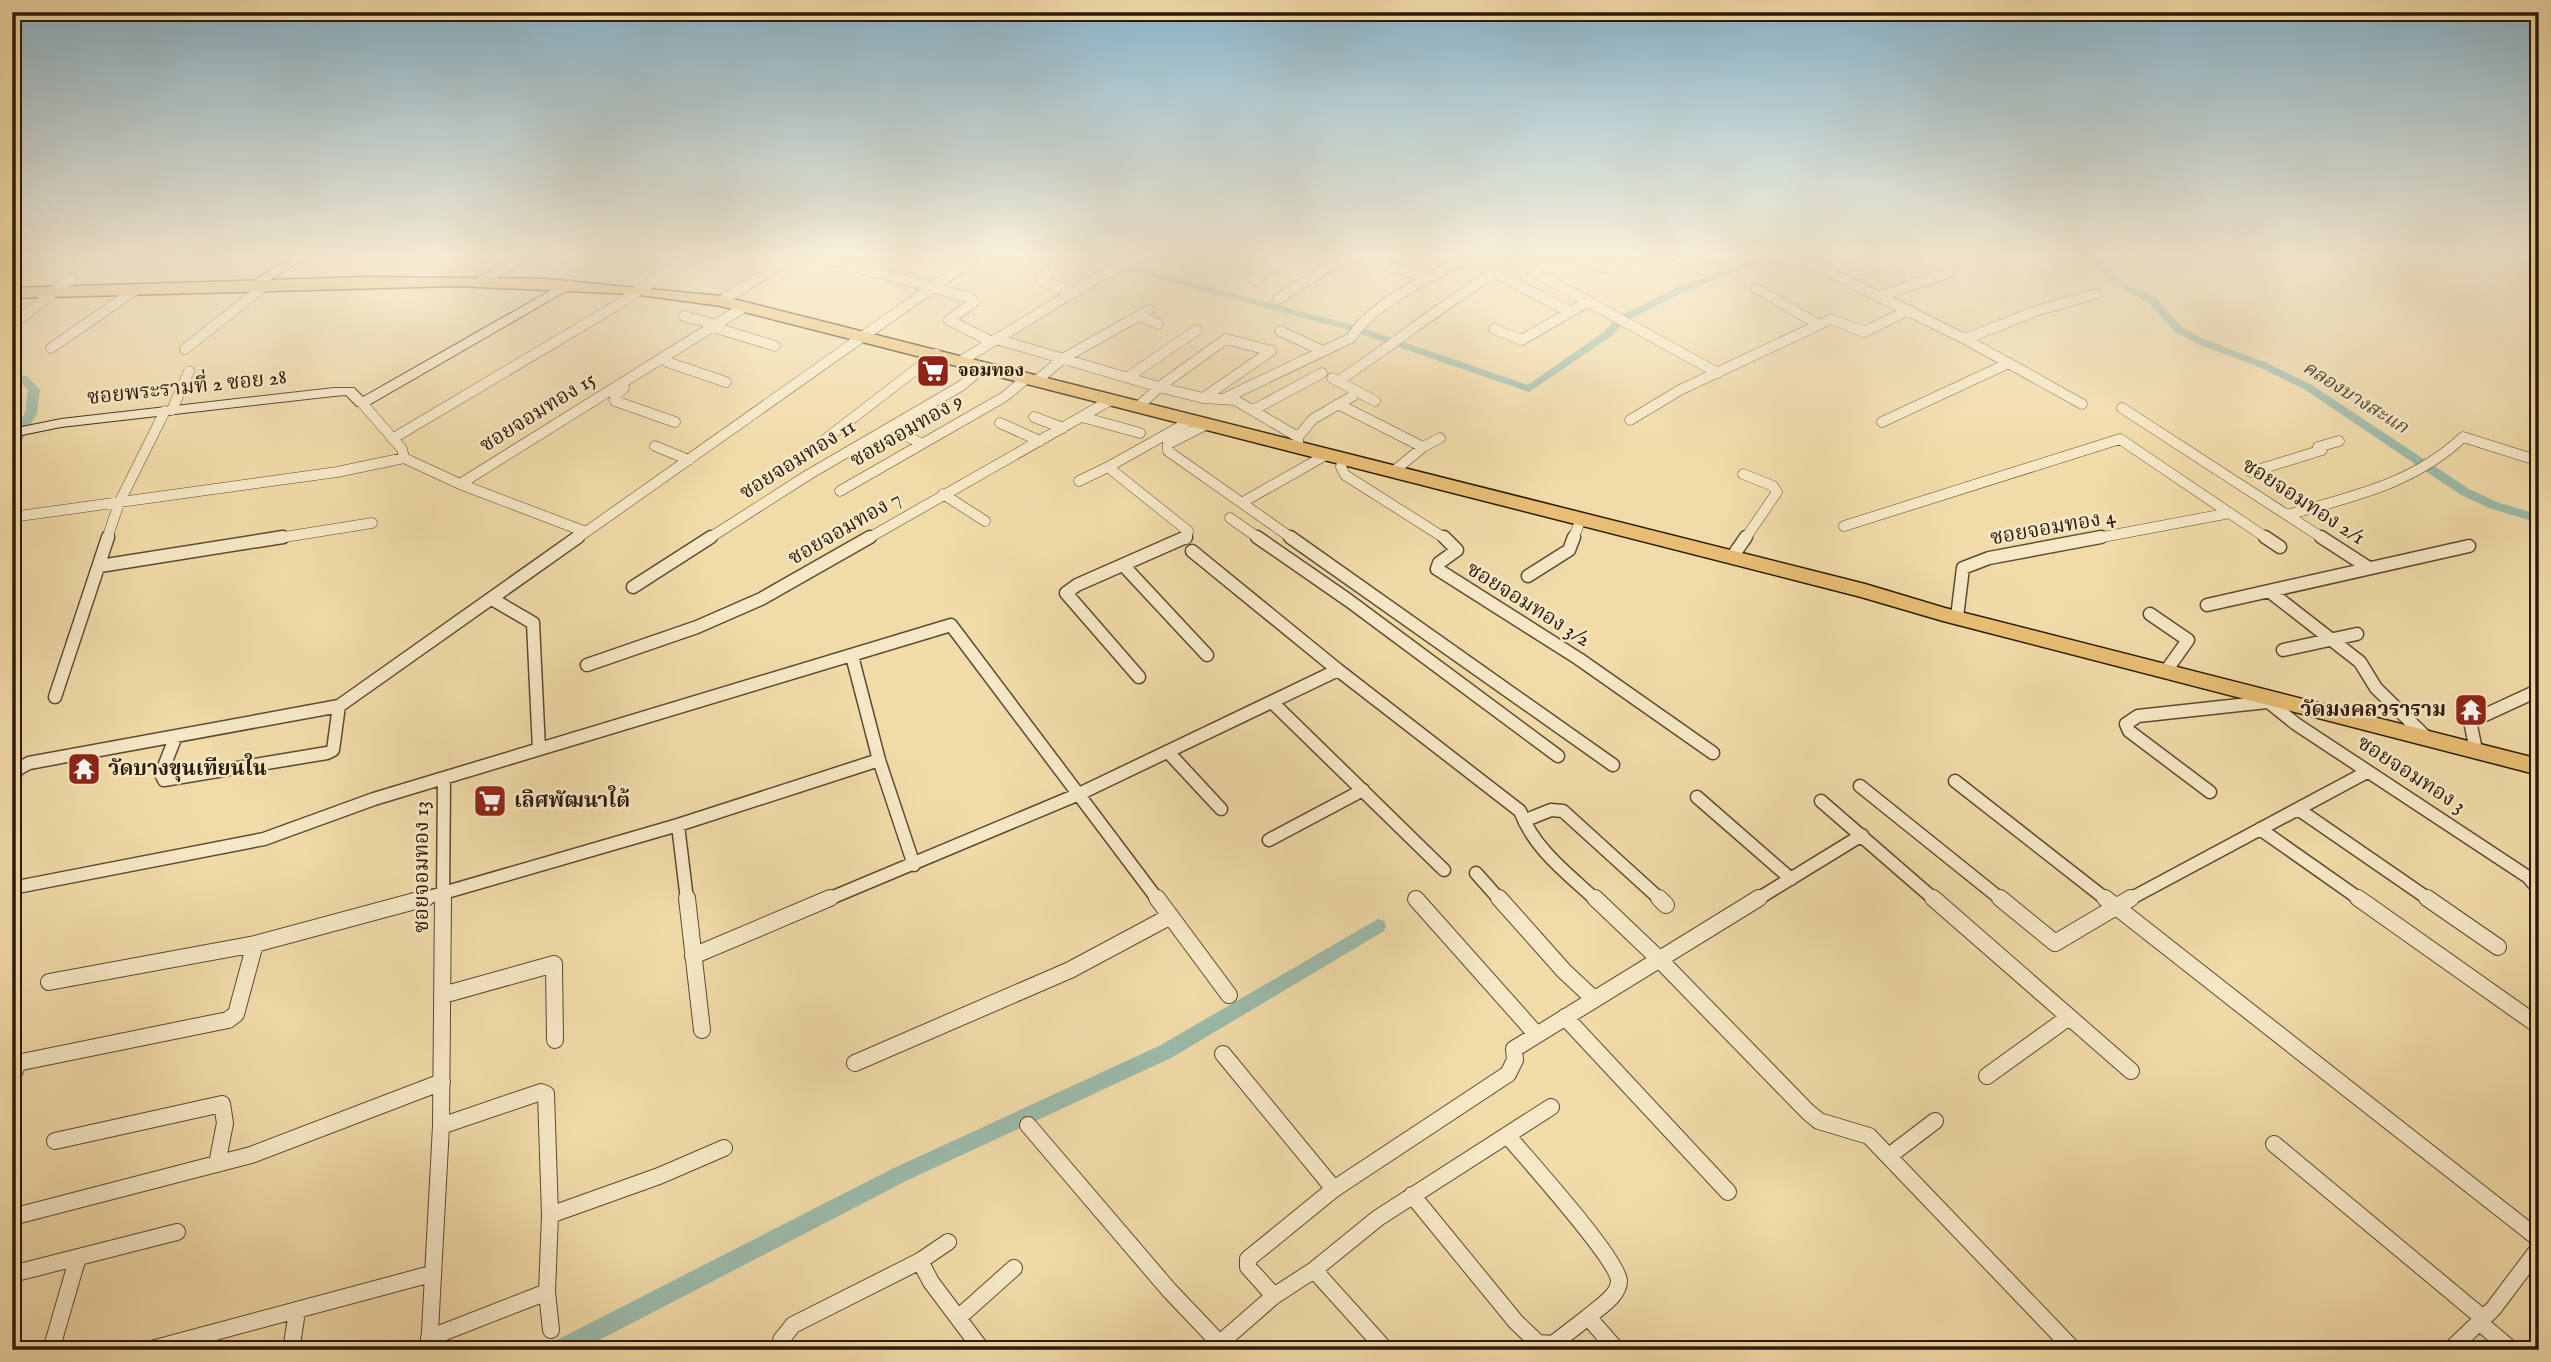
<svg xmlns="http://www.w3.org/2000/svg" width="2551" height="1362" font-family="'IM FELL English','Noto Serif Thai',serif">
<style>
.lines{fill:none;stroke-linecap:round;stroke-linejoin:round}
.canal{fill:#9bbbab;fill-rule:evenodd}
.street-far2-casing{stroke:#5e4a30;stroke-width:11}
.street-far1-casing{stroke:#5e4a30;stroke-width:15}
.street-casing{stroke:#5e4a30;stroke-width:18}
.secondary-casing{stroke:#2d1a08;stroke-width:2}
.primary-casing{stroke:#2d1a08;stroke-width:3}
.street-far2{stroke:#f6e8c7;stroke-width:10}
.street-far1{stroke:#f6e8c7;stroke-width:12}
.street{stroke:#f6e8c7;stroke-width:16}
.secondary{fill:#f6e8c7;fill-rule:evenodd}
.primary{fill:#e8be74;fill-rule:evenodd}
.labels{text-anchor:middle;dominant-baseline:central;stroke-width:5;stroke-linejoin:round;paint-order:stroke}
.far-poi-label{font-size:18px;font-weight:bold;fill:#2d1a08;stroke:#f6e8c7;text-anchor:start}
.far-water-label{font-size:19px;font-style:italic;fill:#4e4a39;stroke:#f6e8c7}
.street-label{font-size:21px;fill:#2d1a08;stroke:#f6e8c7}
.poi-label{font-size:21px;font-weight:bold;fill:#2d1a08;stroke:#f6e8c7;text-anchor:start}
</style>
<rect width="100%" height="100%" fill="#f1dba9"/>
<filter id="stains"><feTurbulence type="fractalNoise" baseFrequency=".00286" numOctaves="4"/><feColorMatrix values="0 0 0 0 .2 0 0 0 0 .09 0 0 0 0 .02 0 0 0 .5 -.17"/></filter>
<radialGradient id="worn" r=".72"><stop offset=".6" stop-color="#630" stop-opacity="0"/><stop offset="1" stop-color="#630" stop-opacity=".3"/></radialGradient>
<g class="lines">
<path class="canal" d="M 1075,256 L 1092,256 L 1363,328 L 1528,385 L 1605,331 L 1616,318 L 1678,287 L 1762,256 L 1776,256 L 1686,291 L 1624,322 L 1613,335 L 1529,392 L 1355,332 Z
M 2084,256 L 2095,256 L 2111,268 L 2121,281 L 2156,298 L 2183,328 L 2206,340 L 2267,363 L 2312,385 L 2469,489 L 2497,502 L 2539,515 L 2539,523 L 2489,508 L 2461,495 L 2304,389 L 2259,367 L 2198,344 L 2175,332 L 2148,302 L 2113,285 L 2103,272 Z
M 12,375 L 27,376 L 40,390 L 37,413 L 18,448 L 12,451 L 12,437 L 25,413 L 28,390 L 20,381 L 12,381 Z
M 1378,919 L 1384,921 L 1386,926 L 1384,931 L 1171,1058 L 908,1180 L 580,1350 L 548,1350 L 551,1343 L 894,1168 L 1159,1046 Z"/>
<defs>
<path id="street-far2" d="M 815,256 L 971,298 L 974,302 L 949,320 L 992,342
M 1353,256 L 1427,278
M 1511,256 L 1536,273 L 1718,373
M 1577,256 L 1605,268 L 1634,256
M 1676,256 L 1702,269
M 1809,262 L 1965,339 L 2082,404
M 861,269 L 880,256
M 1050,271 L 1040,280 L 1073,293
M 1255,280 L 1288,256
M 482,281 L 524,256
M 1756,288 L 1819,325
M 1880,296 L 1950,272
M 1278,299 L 1346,256
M 721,301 L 794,256
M 684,316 L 717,325
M 1139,316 L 1158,324
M 12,325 L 72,278
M 713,327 L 775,346
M 1494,329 L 1522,340 L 1589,301
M 1280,331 L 1321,350
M 996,339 L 1159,387 L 1203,398 L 1235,400 L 1298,437 L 1298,448
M 1965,339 L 2036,311 L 2095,294
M 51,348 L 134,291
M 185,349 L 263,287
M 961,361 L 1100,276 L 1142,256
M 667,362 L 726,382
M 1128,377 L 1197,330
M 1332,378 L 1375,401
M 1036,381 L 1064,358 L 1149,310
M 1338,381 C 1392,346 1439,307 1495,272 L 1569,312
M 624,388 L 615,395 L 615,401 L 675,422
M 1225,398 L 1351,338 C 1371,304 1435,274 1470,256
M 362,403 L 402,449 L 404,458 L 460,484 L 586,532
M 1338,404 L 1423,447
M 1138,407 L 1159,387 L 1226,339 L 1271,351 L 1203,398
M 2122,408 L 2324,539
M 172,410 L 189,371
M 1253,410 L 1322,373
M 1034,417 L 1063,428
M 1082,417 L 1140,433
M 1630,420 L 1680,390 L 1831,319 L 1864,332 L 1909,310
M 1882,422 L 2009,363
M 1000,423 L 1040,441
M 1207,424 L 1168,444 L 1168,451 L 1293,539
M 903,434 L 922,444
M 1298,437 L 1313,419 L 1353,396
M 392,439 L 614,307 L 690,256
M 823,441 L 936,354
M 655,446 L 689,460
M 2318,447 L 2339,441
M 1343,459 L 1341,467 L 1345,475 L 1446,539
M 1393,472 L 1423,447 L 1440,438
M 2251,472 L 2322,450
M 1743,474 L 1773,486 L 1777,492 L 1745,539
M 1079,481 L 1108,467
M 460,484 L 744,307
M 840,491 L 1004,397 L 1027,378
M 943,494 L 985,521
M 1243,502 L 1326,455
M 2287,515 C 2350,497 2414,484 2463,437 L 2539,461
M 12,517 L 337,472 L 404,458
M 1230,518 L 1260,539
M 1844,526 L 2120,439 L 2268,539
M 107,539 L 119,503 L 165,411
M 272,539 L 372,523
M 576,539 L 977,256
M 708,539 L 808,475 L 961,386 L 984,367
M 867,539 L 1111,400
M 1186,539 L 1188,531 L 1108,467 L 1192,420
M 1573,539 L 1581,519
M 2092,539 L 2230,513"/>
<path id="street-far1" d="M 1257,537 L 1348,600 L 1558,756
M 1290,537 L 1613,765
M 1444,537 L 1457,550 L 1439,563 L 1437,569 L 1579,659 L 1713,753
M 2265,537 L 2280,547
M 2321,537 L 2369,568
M 1192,551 L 1338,670 L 1520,811 C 1534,849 1567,873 1596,900
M 1732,557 L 1746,537
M 100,566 L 283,537
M 1124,566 L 1207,655
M 1528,576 L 1569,550 L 1574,537
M 633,587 L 711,537
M 2269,591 L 2360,662 L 2376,688 L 2427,738
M 492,599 L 533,623 L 539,749
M 2207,605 L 2469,546
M 2150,614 L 2188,640 L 2166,671
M 1957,617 L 1963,568 L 1989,558 L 2101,537
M 2283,650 L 2357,634
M 852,656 L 879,760 L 914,865
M 587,665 L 697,627 L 761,599 L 870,537
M 1139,677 L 1066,593 L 1077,585 L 1186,537
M 2260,695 L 2296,724 L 2528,877 L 2539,890
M 55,697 L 108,537
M 1272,702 L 1444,870
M 176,736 L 161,774 L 164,780 L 327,753 L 333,750 L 339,706
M 2476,750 L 2471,726 L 2474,720 L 2539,690
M 1168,752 L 1221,809
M 12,779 L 18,769 L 29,763 L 339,706 L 578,537
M 1955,781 L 2107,900
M 1860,786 L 2002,900
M 2210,792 L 2129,731 L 2126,724 L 2138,716 L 2267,702
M 1697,797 L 1791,879
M 1821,801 L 1935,900
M 2298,809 L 2430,900
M 1526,820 L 1551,810 L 1563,811 L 1661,900
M 678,825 L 687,900
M 2260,829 L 2361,900
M 1269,840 L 1363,790
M 1476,873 L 1500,900
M 12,888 L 264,839 L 374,799 L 951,625 L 1158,900
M 419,900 L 678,825 L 879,760
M 443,900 L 444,778
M 826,900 L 1079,794 L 1338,670
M 1756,900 L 1862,835
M 2128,900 L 2367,772"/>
<path id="street" d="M 687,898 L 702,1030
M 1157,898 L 1229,995
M 1499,898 L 1564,971 L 1594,999
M 1595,898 L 1658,958 L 1808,1112 L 1819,1121 L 1869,1136 L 2074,1350
M 1659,898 L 1666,905
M 1933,898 L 2131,1071
M 2000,898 L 2055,943 L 2131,898
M 2105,898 L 2539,1239
M 2358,898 L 2539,1026
M 2427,898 L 2498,947
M 1416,899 L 1537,1035
M 693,956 L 830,898
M 49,982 L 255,944 L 426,898
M 443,995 L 554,964 L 555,1040
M 1565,1017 L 1728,1192
M 1223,1054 L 1334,1189
M 855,1063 L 1070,970 L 1169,917
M 12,1064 L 228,1020 L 236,1014 L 255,944
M 1987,1076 L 2069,1017
M 12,1077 L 18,1063
M 1028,1125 L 1169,1290 L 1226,1350
M 441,1126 L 541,1092 L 546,1094 L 550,1215 L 547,1292 L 551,1330
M 1508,1136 C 1527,1159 1618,1259 1619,1281 C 1619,1296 1598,1308 1588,1317
M 55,1141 L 222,1104 L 225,1123 L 217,1164
M 2274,1144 L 2483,1318
M 1889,1156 L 1935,1121
M 1412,1195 L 1516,1322 L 1538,1343 L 1553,1344 L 1588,1317 L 1617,1350
M 550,1215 L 659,1176 L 724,1148
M 12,1217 L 251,1155 L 442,1082
M 920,1261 L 948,1242
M 1314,1270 L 1386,1350
M 12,1274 L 177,1232
M 1274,1296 L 1248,1267 L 1248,1259 L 1334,1189 L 1508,1074 L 1515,1060 L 1514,1049 L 1759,898
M 958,1318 L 1014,1268
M 2479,1322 L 2512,1350
M 429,1338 L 547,1292
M 51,1350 L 78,1257
M 148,1350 L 431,1274
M 291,1350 L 297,1312
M 429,1350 L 441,1126 L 443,898
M 782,1350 L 781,1340 L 793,1325 L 920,1261 L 931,1282 L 982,1350
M 1212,1350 L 1274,1296 L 1314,1270 L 1378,1218 L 1551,1107
M 2450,1350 L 2493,1309 L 2539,1248"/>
<path id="secondary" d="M 294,256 L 309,256 L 254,290 L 244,287 Z
M 569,280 L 573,281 L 573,287 L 367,406 L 357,406 L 346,395 L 334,396 L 61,427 L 12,437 L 12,429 L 61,419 L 334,388 L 354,388 L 363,397 Z"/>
<path id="primary" d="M 367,277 L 545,279 L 721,296 L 1865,584 L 1945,608 L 2539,759 L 2539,775 L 1943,621 L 1861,597 L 721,306 L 633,294 L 456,286 L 12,298 L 12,288 Z"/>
</defs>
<use href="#street-far2" class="street-far2-casing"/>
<use href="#street-far1" class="street-far1-casing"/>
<use href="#street" class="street-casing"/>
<use href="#secondary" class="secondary-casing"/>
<use href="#primary" class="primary-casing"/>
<use href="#street-far2" class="street-far2"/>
<use href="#street-far1" class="street-far1"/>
<use href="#street" class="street"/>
<use href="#secondary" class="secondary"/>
<use href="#primary" class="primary"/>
</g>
<linearGradient id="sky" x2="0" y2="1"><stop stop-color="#89b7d0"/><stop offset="0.57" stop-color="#f9efd8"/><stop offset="1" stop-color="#f9efd8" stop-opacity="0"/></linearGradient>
<rect width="2551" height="447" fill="url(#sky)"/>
<defs>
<symbol id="supermarket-square" viewBox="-11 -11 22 22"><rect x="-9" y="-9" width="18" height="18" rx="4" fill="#8f2418" stroke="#f6e8c7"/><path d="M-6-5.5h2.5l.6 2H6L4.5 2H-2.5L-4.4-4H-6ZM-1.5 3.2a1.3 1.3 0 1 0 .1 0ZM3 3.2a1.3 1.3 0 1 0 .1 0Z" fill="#fff"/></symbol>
<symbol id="temple-square" viewBox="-11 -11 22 22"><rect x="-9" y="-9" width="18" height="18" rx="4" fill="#8f2418" stroke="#f6e8c7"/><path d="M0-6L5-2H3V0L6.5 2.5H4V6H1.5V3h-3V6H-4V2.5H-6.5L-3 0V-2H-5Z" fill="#fff"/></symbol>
</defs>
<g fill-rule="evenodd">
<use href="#supermarket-square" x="914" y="352" width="38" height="38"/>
<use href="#temple-square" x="2452" y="691" width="38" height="38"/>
<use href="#temple-square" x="65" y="750" width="38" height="38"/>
<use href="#supermarket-square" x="471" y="782" width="38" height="38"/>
</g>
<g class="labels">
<g class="far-poi-label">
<text x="958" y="371">จอมทอง</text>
</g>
<g class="far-water-label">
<text transform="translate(2355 398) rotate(32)">คลองบางสะแก</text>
</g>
<g class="street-label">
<text transform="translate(187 388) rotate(-6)">ซอยพระรามที่ 2 ซอย 28</text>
<text transform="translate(538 413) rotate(-32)">ซอยจอมทอง 15</text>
<text transform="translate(907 431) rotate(-30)">ซอยจอมทอง 9</text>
<text transform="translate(798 460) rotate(-32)">ซอยจอมทอง 11</text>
<text transform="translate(2303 502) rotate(33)">ซอยจอมทอง 2/1</text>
<text transform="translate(2053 528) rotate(-10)">ซอยจอมทอง 4</text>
<text transform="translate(845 529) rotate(-30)">ซอยจอมทอง 7</text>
<text transform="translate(1528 605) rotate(32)">ซอยจอมทอง 3/2</text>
<text transform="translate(2411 775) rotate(33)">ซอยจอมทอง 3</text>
<text transform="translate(422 867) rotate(-90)">ซอยจอมทอง 13</text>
</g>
<g class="poi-label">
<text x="2446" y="710" text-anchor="end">วัดมงคลวราราม</text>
<text x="108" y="769">วัดบางขุนเทียนใน</text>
<text x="514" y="801">เลิศพัฒนาใต้</text>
</g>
</g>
<rect width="2551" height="1362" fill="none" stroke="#f1dba9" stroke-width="42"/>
<rect x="14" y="14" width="2523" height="1334" fill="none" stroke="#2d1a08" stroke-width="3.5"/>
<rect x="21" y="21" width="2509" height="1320" fill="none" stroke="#2d1a08" stroke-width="2"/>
<rect width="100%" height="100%" filter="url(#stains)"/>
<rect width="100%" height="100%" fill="url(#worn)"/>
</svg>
